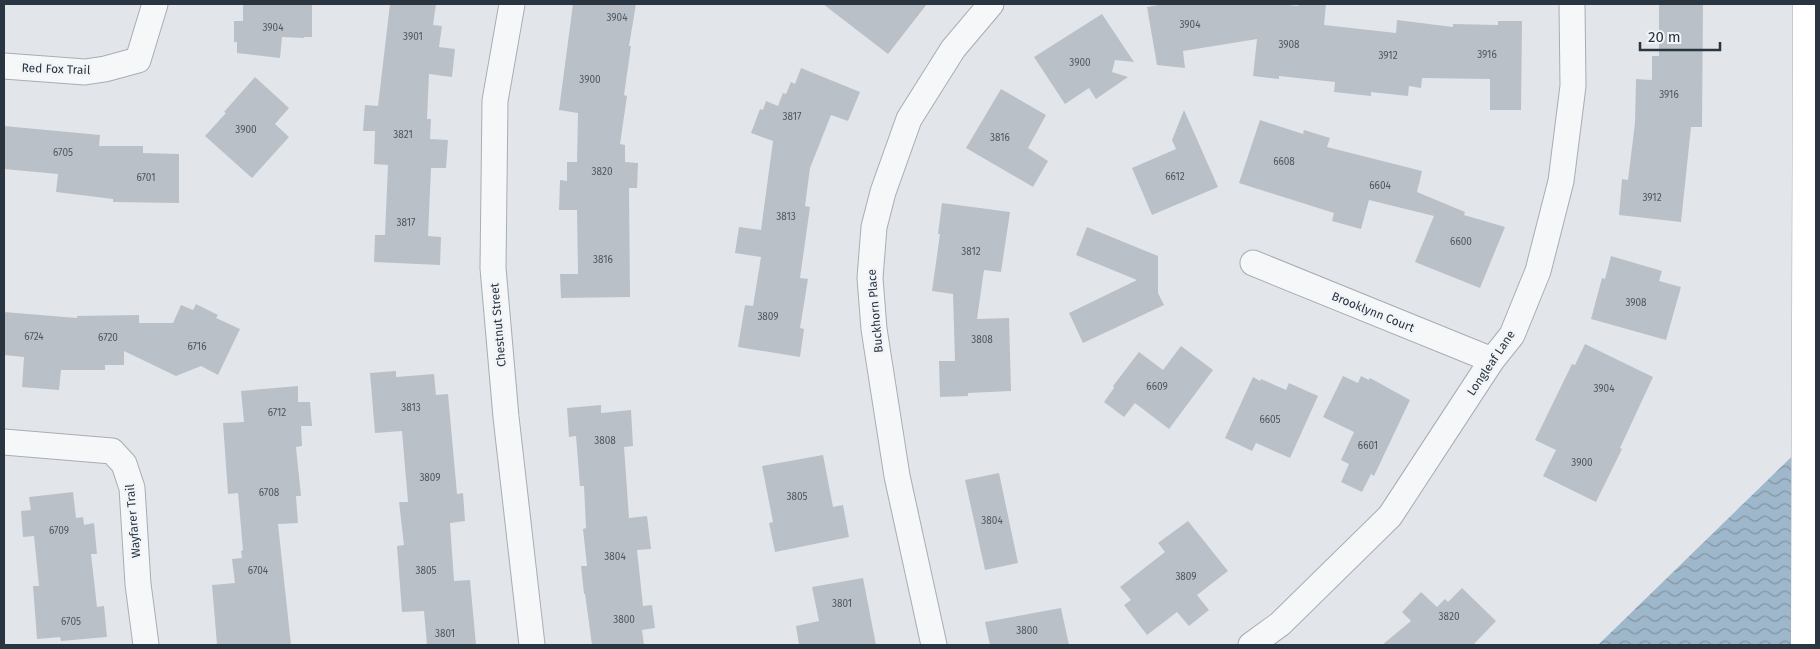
<svg xmlns="http://www.w3.org/2000/svg" width="1820" height="649" font-family="'Fira Sans',sans-serif">
<style>
.water{fill:url(#water-waves)}
.building{fill:#bac0c7}
.lines{fill:none;stroke-linecap:round;stroke-linejoin:round}
.street-casing{stroke:#a7adb4;stroke-width:27}
.secondary-casing{stroke:#a7adb4;stroke-width:29}
.street{stroke:#f5f7f9;stroke-width:25}
.secondary{stroke:#fff;stroke-width:28}
.labels{text-anchor:middle;dominant-baseline:central;stroke-width:5;stroke-linejoin:round;paint-order:stroke}
.number-label{font-size:10px;fill:#4e5863}
.street-label{font-size:12px;fill:#2a3542;stroke:#f2f5f8}
</style>
<defs>
<pattern id="water-waves" width="16" height="10" patternUnits="userSpaceOnUse" patternTransform="scale(1.25)"><rect width="16" height="10" fill="#9eb7ca"/><path d="M0 5q4-4 8 0t8 0" fill="none" stroke="#8196a6"/></pattern>
</defs>
<rect width="100%" height="100%" fill="#e2e6ea"/>
<path class="water" d="M 1816,433 L 1799,645 L 1598,645 Z"/>
<path class="building" d="M 267,4 L 312,4 L 312,37 L 304,37 L 304,38 L 282,37 L 280,58 L 237,53 L 237,42 L 234,42 L 234,21 L 243,21 L 243,5 L 267,5 Z
M 390,4 L 436,4 L 433,25 L 442,26 L 439,47 L 455,49 L 452,77 L 429,74 L 427,119 L 431,119 L 430,139 L 448,140 L 446,168 L 431,168 L 428,236 L 441,237 L 440,265 L 374,262 L 375,235 L 385,235 L 388,165 L 374,164 L 375,131 L 363,131 L 365,105 L 378,106 Z
M 573,4 L 636,4 L 629,46 L 631,46 L 624,95 L 627,96 L 620,144 L 625,145 L 625,162 L 638,163 L 637,188 L 629,188 L 630,297 L 561,298 L 560,274 L 578,274 L 577,210 L 559,210 L 560,180 L 567,181 L 567,162 L 577,162 L 578,113 L 559,110 Z
M 823,4 L 927,4 L 888,54 Z
M 1163,4 L 1278,4 L 1298,6 L 1299,4 L 1326,4 L 1324,25 L 1396,33 L 1397,20 L 1453,27 L 1453,24 L 1498,25 L 1498,21 L 1522,21 L 1521,110 L 1490,110 L 1490,79 L 1422,78 L 1421,88 L 1409,86 L 1408,96 L 1371,92 L 1371,96 L 1334,92 L 1335,82 L 1279,76 L 1279,79 L 1253,76 L 1257,39 L 1183,51 L 1185,68 L 1157,65 L 1147,7 Z
M 1659,4 L 1703,4 L 1702,127 L 1691,127 L 1681,222 L 1619,215 L 1622,179 L 1628,180 L 1635,123 L 1636,79 L 1652,80 L 1652,56 L 1659,56 Z
M 1102,14 L 1134,62 L 1115,60 L 1112,72 L 1128,77 L 1096,99 L 1089,88 L 1065,104 L 1034,57 Z
M 801,68 L 860,92 L 848,121 L 831,115 L 810,168 L 805,206 L 810,207 L 800,278 L 808,279 L 800,328 L 804,329 L 800,357 L 738,347 L 745,305 L 753,306 L 761,257 L 735,253 L 739,227 L 761,230 L 773,141 L 751,133 L 760,109 L 763,110 L 766,101 L 778,106 L 783,93 L 786,94 L 791,82 L 795,84 Z
M 255,77 L 289,108 L 275,124 L 289,137 L 252,178 L 205,136 L 226,113 L 224,112 Z
M 1001,89 L 1046,115 L 1028,148 L 1048,161 L 1033,187 L 966,148 Z
M 1184,110 L 1218,187 L 1152,215 L 1132,168 L 1176,149 L 1172,140 Z
M 1260,120 L 1303,134 L 1304,130 L 1330,138 L 1327,147 L 1422,171 L 1417,192 L 1465,212 L 1464,215 L 1505,227 L 1480,288 L 1415,262 L 1434,216 L 1369,200 L 1361,229 L 1332,221 L 1334,213 L 1239,183 Z
M 4,126 L 100,135 L 99,146 L 143,146 L 143,153 L 179,154 L 179,203 L 113,202 L 113,199 L 56,192 L 58,174 L 4,169 Z
M 942,203 L 1010,212 L 1001,272 L 984,270 L 977,319 L 1009,318 L 1011,391 L 968,393 L 968,396 L 940,397 L 939,361 L 955,361 L 953,294 L 932,291 L 940,234 L 938,234 Z
M 1087,227 L 1158,256 L 1158,293 L 1164,305 L 1083,343 L 1069,313 L 1137,280 L 1076,255 Z
M 1611,256 L 1662,271 L 1659,281 L 1681,287 L 1666,340 L 1591,319 L 1602,278 L 1605,279 Z
M 196,304 L 218,315 L 216,318 L 240,329 L 218,375 L 201,366 L 176,376 L 124,351 L 124,365 L 105,365 L 105,370 L 61,370 L 59,390 L 22,387 L 24,357 L 4,355 L 4,312 L 77,318 L 77,316 L 139,315 L 139,323 L 173,323 L 181,305 L 193,310 Z
M 1585,344 L 1653,377 L 1620,448 L 1622,449 L 1596,502 L 1543,476 L 1556,450 L 1535,440 L 1572,364 L 1575,365 Z
M 1181,346 L 1213,370 L 1169,429 L 1135,403 L 1124,417 L 1104,402 L 1114,388 L 1113,386 L 1139,352 L 1163,370 Z
M 396,371 L 396,377 L 434,374 L 436,395 L 448,394 L 457,494 L 463,493 L 465,521 L 450,523 L 454,581 L 470,580 L 476,645 L 427,645 L 424,611 L 402,612 L 397,546 L 404,545 L 399,502 L 408,502 L 402,431 L 375,433 L 370,373 Z
M 1343,376 L 1358,383 L 1361,376 L 1369,380 L 1370,378 L 1410,400 L 1374,476 L 1371,474 L 1362,492 L 1341,482 L 1349,464 L 1341,460 L 1354,432 L 1323,417 Z
M 1253,377 L 1260,381 L 1261,379 L 1286,390 L 1289,383 L 1318,396 L 1290,458 L 1256,443 L 1252,451 L 1225,438 Z
M 298,386 L 298,402 L 310,402 L 312,426 L 301,426 L 302,446 L 296,447 L 301,496 L 296,496 L 298,523 L 278,524 L 291,645 L 217,645 L 212,585 L 235,583 L 232,559 L 242,558 L 241,551 L 243,550 L 238,493 L 228,494 L 223,423 L 244,422 L 241,391 Z
M 601,405 L 601,413 L 631,410 L 633,446 L 624,447 L 629,518 L 647,516 L 651,549 L 637,550 L 643,606 L 652,605 L 655,628 L 642,630 L 644,645 L 592,645 L 585,594 L 584,594 L 581,566 L 587,566 L 583,529 L 586,528 L 584,486 L 580,486 L 576,436 L 569,437 L 567,408 Z
M 823,455 L 833,507 L 843,505 L 849,537 L 775,552 L 769,523 L 773,522 L 762,466 Z
M 999,473 L 1018,563 L 985,570 L 965,480 Z
M 73,492 L 76,518 L 83,517 L 84,525 L 94,523 L 97,554 L 91,554 L 97,607 L 104,606 L 107,637 L 61,641 L 60,637 L 37,639 L 33,586 L 39,586 L 34,536 L 23,537 L 21,511 L 31,510 L 29,497 Z
M 1188,521 L 1228,571 L 1197,595 L 1209,610 L 1189,626 L 1177,612 L 1147,635 L 1124,605 L 1131,600 L 1120,587 L 1165,552 L 1158,543 Z
M 863,578 L 876,645 L 799,645 L 796,626 L 819,621 L 812,587 Z
M 1462,588 L 1496,621 L 1473,645 L 1382,645 L 1411,621 L 1402,612 L 1421,592 L 1437,607 L 1445,599 L 1448,602 Z
M 1061,608 L 1069,645 L 990,645 L 985,622 Z"/>
<g class="lines">
<defs>
<path id="street" d="M 512,4 L 495,101 L 493,268 L 506,417 L 532,645
M 4,66 L 85,72 L 105,69 L 138,60 L 155,4
M 1253,263 L 1492,360
M 4,442 L 112,451 L 124,464 L 132,488 L 138,584 L 146,645
M 934,645 L 897,476 L 874,329 L 870,278 L 874,227 L 883,192 L 909,119 L 953,49 L 991,4
M 1251,645 L 1280,624 L 1390,516 L 1492,360 L 1512,335 L 1538,271 L 1561,181 L 1573,86 L 1572,4"/>
<path id="secondary" d="M 1805,645 L 1807,4"/>
</defs>
<use href="#street" class="street-casing"/>
<use href="#secondary" class="secondary-casing"/>
<use href="#street" class="street"/>
<use href="#secondary" class="secondary"/>
</g>
<g class="labels">
<g class="number-label">
<text x="617" y="18">3904</text>
<text x="1190" y="25">3904</text>
<text x="273" y="28">3904</text>
<text x="413" y="37">3901</text>
<text x="1289" y="45">3908</text>
<text x="1487" y="55">3916</text>
<text x="1388" y="56">3912</text>
<text x="1080" y="63">3900</text>
<text x="590" y="80">3900</text>
<text x="1669" y="95">3916</text>
<text x="792" y="117">3817</text>
<text x="246" y="130">3900</text>
<text x="403" y="135">3821</text>
<text x="1000" y="138">3816</text>
<text x="63" y="153">6705</text>
<text x="1284" y="162">6608</text>
<text x="602" y="172">3820</text>
<text x="1175" y="177">6612</text>
<text x="146" y="178">6701</text>
<text x="1380" y="186">6604</text>
<text x="1652" y="198">3912</text>
<text x="786" y="217">3813</text>
<text x="406" y="223">3817</text>
<text x="1461" y="242">6600</text>
<text x="971" y="252">3812</text>
<text x="603" y="260">3816</text>
<text x="1636" y="303">3908</text>
<text x="768" y="317">3809</text>
<text x="34" y="337">6724</text>
<text x="108" y="338">6720</text>
<text x="982" y="340">3808</text>
<text x="197" y="347">6716</text>
<text x="1157" y="387">6609</text>
<text x="1604" y="389">3904</text>
<text x="411" y="408">3813</text>
<text x="277" y="413">6712</text>
<text x="1270" y="420">6605</text>
<text x="605" y="441">3808</text>
<text x="1368" y="446">6601</text>
<text x="1582" y="463">3900</text>
<text x="430" y="478">3809</text>
<text x="269" y="493">6708</text>
<text x="797" y="497">3805</text>
<text x="992" y="521">3804</text>
<text x="59" y="531">6709</text>
<text x="615" y="557">3804</text>
<text x="258" y="571">6704</text>
<text x="426" y="571">3805</text>
<text x="1186" y="577">3809</text>
<text x="842" y="604">3801</text>
<text x="1449" y="617">3820</text>
<text x="624" y="620">3800</text>
<text x="71" y="622">6705</text>
<text x="1027" y="631">3800</text>
<text x="445" y="634">3801</text>
</g>
<g class="street-label">
<text transform="translate(56 69) rotate(2)">Red Fox Trail</text>
<text transform="translate(875 311) rotate(-95)">Buckhorn Place</text>
<text transform="translate(1373 312) rotate(22)">Brooklynn Court</text>
<text transform="translate(498 325) rotate(-95)">Chestnut Street</text>
<text transform="translate(1491 363) rotate(-56)">Longleaf Lane</text>
<text transform="translate(133 521) rotate(-95)">Wayfarer Trail</text>
</g>
</g>
<rect width="1820" height="649" fill="none" stroke="#2a3542" stroke-width="10"/>
<path d="M1640 42v8h80v-8" fill="none" stroke="#2a3542" stroke-width="2.5"/>
<text x="1648" y="42" font-size="15" fill="#2a3542" stroke="#f2f5f8" stroke-width="4" paint-order="stroke">20 m</text>
</svg>
